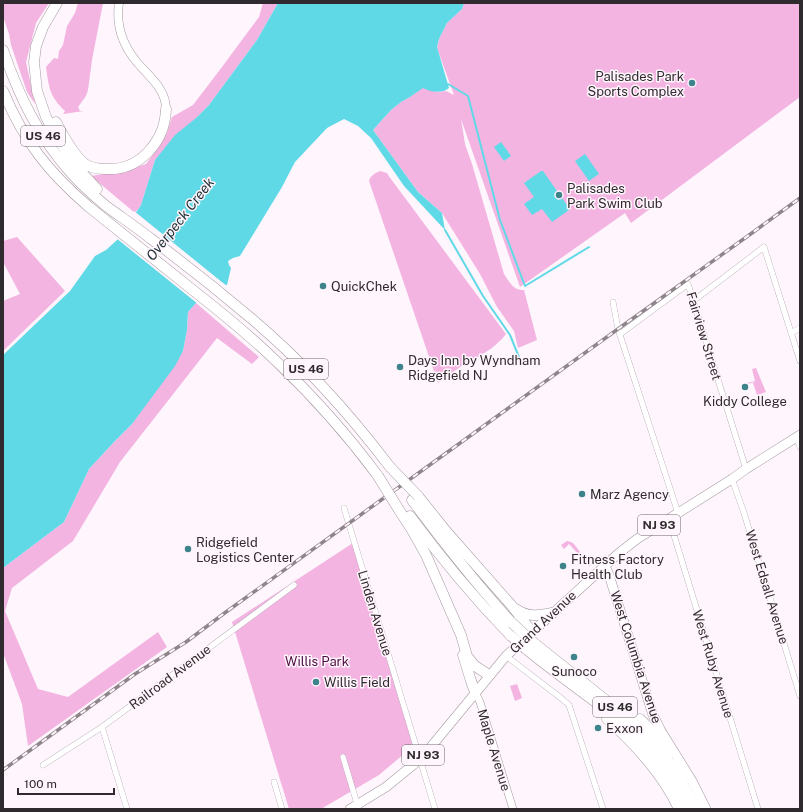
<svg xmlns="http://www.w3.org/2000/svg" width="803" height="812" font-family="'Public Sans',sans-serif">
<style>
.green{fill:#f3b4e2}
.water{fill:#60d9e7}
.pier{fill:#fff5fc}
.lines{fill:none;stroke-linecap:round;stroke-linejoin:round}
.stream{stroke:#60d9e7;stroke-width:2}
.minor-casing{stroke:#a398a0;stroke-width:6}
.tertiary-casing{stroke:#a398a0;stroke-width:8}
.secondary-casing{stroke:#a398a0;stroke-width:9}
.primary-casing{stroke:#a398a0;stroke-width:10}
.motorway-casing{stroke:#a398a0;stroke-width:11}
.minor{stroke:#fff;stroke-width:5.5}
.tertiary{stroke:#fff;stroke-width:7}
.secondary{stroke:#fff;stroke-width:8}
.primary{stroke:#fff;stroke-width:9}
.motorway{stroke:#fff;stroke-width:10}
.rail-casing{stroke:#8d858a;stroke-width:3.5}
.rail{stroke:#fff5fc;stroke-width:2;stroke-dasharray:6;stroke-linecap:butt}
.motorway-bridge-casing{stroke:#a398a0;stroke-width:11;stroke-linecap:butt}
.motorway-bridge{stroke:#fff;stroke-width:10}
.poi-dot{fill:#3c838b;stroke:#fff5fc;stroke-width:1.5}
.labels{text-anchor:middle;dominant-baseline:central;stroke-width:3;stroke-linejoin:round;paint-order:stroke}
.shield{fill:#fff5fc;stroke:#6d676b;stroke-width:1}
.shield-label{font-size:12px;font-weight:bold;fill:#2f2a2d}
.poi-label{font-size:13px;fill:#2f2a2d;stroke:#fff5fc;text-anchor:start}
.street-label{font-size:13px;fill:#2f2a2d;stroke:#fff5fc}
.park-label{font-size:13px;fill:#4c0d40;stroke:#fff5fc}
.water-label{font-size:14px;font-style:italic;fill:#192f32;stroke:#fff5fc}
</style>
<rect width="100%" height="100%" fill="#fff5fc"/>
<path class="green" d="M 3,3 L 49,3 L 36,23 L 26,62 L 35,104 L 27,92 L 11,45 L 9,34 L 3,16 Z
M 78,3 L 103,3 L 92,60 L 88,90 L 86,96 L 78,107 L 80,111 L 84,111 L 63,114 L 65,111 C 49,96 49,87 46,67 L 54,58 L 58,59 L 59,51 L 63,45 L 67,26 L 75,13 Z
M 263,3 L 278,3 L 257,40 L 209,105 L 155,160 L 141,205 L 135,213 L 91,176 L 127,170 L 146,164 L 160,145 L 167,133 L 172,117 L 193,105 L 222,67 L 259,17 Z
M 464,3 L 800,3 L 800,97 L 631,223 L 625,213 L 520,287 L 461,119 L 465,144 L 472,164 L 504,274 C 509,281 513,291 524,290 L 537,340 L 518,348 L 514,331 L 497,307 L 480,274 L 442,213 L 418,192 L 373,130 L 391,110 L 401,102 L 410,97 L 423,87 L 437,92 L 446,91 L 454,95 L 437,48 L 439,39 L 447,23 L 462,9 Z
M 380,171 L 387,173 L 388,175 L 506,334 L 502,339 L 492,348 L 478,357 L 467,362 L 438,383 L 369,181 C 370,176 375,173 380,171 Z
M 17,237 L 65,291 L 3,351 L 3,301 L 20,294 L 3,262 L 3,241 Z
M 196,303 L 259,357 L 252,364 L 217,338 L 120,462 L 73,541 L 12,588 L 5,611 L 38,689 L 68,697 L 158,632 L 167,647 L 28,746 L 22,704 L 3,653 L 3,568 L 64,522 L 89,469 L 114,442 L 132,424 L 183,351 L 187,330 L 188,312 Z
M 756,368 L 766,392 L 757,395 L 753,383 L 755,382 L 743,385 L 743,384 L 755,381 L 752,369 Z
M 356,541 L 414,742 L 404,754 L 379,775 L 321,809 L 289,809 L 232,622 Z
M 567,541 L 571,542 L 574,544 L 590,565 L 590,567 L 569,544 L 564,549 L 561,545 Z
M 517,684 L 522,698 L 515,701 L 510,686 Z"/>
<path class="water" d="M 278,3 L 464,3 L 462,9 L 447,23 L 439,39 L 437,47 L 449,88 C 442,94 430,92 423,88 L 410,97 L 401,102 L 391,110 L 373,130 L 418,192 L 442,213 L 445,230 L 404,186 L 371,138 L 358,126 L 344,119 L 327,128 L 295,162 L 282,187 L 240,256 L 233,258 L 228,261 L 229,265 L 231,268 L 227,285 L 220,284 L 196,303 L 188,312 L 187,330 L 183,351 L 175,366 L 132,424 L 114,442 L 89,469 L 64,522 L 3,568 L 3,355 L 70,291 L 95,256 L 106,250 L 117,240 L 141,205 L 155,160 L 175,135 L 196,118 L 209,105 L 257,40 Z
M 501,142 L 511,156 L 504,161 L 494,147 Z
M 585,154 L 599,174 L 589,181 L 575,161 Z
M 541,171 L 543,171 L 569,208 L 569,210 L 552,222 L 542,209 L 532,215 L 524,204 L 534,197 L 524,183 Z"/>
<path class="pier" d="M 134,211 L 228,287 L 221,286 L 198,304 L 116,238 Z"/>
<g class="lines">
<path class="stream" d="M 448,84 L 468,96 L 500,220 L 525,286 L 589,247
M 445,230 L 483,296 L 510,335 L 521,362"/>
<defs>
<path id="minor" d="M 693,301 L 764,247 L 800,361
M 613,302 L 618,329 L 678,513
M 791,333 L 800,328
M 620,334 L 688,284 L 746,469
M 797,437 L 800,447
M 732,479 L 744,513 L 800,696
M 344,508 L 435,809
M 669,519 L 758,809
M 506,656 L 561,698 L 569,705 L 603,809
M 102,727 L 127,809
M 343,757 L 358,807
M 43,765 L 102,727 L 294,585
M 274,782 L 282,809"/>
<path id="tertiary" d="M 475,692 L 480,702 L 513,809"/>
<path id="secondary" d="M 119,3 C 116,24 122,44 136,61 C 148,76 166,88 166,109"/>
<path id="primary" d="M 605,566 L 609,575 L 653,715 L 661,731 L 692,781 L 706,809
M 350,809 L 386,787 L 413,765 L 430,748 L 506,656 L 619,553 L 637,539 L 732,479 L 746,469 L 800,435"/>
<path id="motorway" d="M 57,3 L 43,27 L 36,46 L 34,62 L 37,91 L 46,117 L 57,138 L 76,166 L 97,189
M 3,50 C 19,96 38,136 71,173 C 82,185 94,196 106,206 C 121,217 136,227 150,238 C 185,264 219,291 252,319 C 304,363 349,413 390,467
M 3,91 C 24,141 48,172 89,207 C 124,235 159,263 194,291 C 222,313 249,335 275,360 C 313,396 347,434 378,476
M 56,122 C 63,135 73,155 85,164 C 91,168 99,169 106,169 C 140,171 165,141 166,109
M 418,496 L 446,531 L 512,606 L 532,632
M 412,500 C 444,543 476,584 512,623
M 399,510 L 412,530 L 426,555 L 461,635 L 467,656 L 475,666 L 489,675
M 410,516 C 441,558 475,599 511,636
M 516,609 C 527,617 538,616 552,613
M 534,643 L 623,714 L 650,738 L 664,755 L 678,774 L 696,809
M 526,649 C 549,668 573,685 597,703 C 612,715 628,727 641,741 C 661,761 677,784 687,809
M 463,655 L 471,681 L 475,692
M 607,719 C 636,745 663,774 679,809
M 640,719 L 673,752"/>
</defs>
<use href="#minor" class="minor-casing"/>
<use href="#tertiary" class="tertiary-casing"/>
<use href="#secondary" class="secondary-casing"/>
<use href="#primary" class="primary-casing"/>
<use href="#motorway" class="motorway-casing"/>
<use href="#minor" class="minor"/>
<use href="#tertiary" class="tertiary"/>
<use href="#secondary" class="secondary"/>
<use href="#primary" class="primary"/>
<use href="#motorway" class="motorway"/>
<defs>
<path id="rail" d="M 3,770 L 135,674 L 186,642 L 226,612 L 618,329 L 752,233 L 800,198"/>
</defs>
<use href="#rail" class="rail-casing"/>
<use href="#rail" class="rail"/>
<defs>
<path id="motorway-bridge" d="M 390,467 L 418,496
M 378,476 L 399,510
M 512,623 L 534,643
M 511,636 L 526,649"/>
</defs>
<use href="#motorway-bridge" class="motorway-bridge-casing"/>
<use href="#motorway-bridge" class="motorway-bridge"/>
</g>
<g class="poi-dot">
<circle cx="692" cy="83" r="4"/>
<circle cx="559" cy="195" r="4"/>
<circle cx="323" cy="286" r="4"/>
<circle cx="400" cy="367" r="4"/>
<circle cx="745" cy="387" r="4"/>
<circle cx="582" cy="494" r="4"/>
<circle cx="188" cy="549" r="4"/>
<circle cx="563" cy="566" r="4"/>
<circle cx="574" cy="657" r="4"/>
<circle cx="316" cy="682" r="4"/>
<circle cx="598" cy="728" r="4"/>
</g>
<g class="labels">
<g class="shield">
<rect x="21" y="126" width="44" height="20" rx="3"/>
<rect x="284" y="359" width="44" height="20" rx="3"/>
<rect x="638" y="515" width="42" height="20" rx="3"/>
<rect x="593" y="697" width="44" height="20" rx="3"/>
<rect x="402" y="745" width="42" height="20" rx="3"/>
</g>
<g class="shield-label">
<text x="43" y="136">US 46</text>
<text x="306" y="369">US 46</text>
<text x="659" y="525">NJ 93</text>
<text x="615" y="707">US 46</text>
<text x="423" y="755">NJ 93</text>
</g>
<g class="poi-label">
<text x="684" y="76" text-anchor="end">Palisades Park<tspan x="684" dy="15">Sports Complex</tspan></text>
<text x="567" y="188">Palisades<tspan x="567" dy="15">Park Swim Club</tspan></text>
<text x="331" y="286">QuickChek</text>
<text x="408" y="360">Days Inn by Wyndham<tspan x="408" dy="15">Ridgefield NJ</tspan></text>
<text x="745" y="401" text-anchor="middle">Kiddy College</text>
<text x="590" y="494">Marz Agency</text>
<text x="196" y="542">Ridgefield<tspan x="196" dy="15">Logistics Center</tspan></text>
<text x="571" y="559">Fitness Factory<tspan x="571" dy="15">Health Club</tspan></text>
<text x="574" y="671" text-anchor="middle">Sunoco</text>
<text x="324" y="682">Willis Field</text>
<text x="606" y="728">Exxon</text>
</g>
<g class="street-label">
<text transform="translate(704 336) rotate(73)">Fairview Street</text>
<text transform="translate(767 587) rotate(73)">West Edsall Avenue</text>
<text transform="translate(375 613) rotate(73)">Linden Avenue</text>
<text transform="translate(543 622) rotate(-43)">Grand Avenue</text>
<text transform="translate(636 657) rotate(72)">West Columbia Avenue</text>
<text transform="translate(713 664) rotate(73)">West Ruby Avenue</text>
<text transform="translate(170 677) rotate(-37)">Railroad Avenue</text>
<text transform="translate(494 750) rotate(73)">Maple Avenue</text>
</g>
<g class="park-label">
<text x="317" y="661">Willis Park</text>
</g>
<g class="water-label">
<text transform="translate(180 219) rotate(-52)">Overpeck Creek</text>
</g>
</g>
<rect width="803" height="812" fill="none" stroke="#2f2a2d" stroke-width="8"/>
<path d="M18 788v6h96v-6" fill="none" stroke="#2f2a2d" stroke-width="2"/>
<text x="24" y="788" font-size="12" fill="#2f2a2d" stroke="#fff5fc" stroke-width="3" paint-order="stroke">100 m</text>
</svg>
